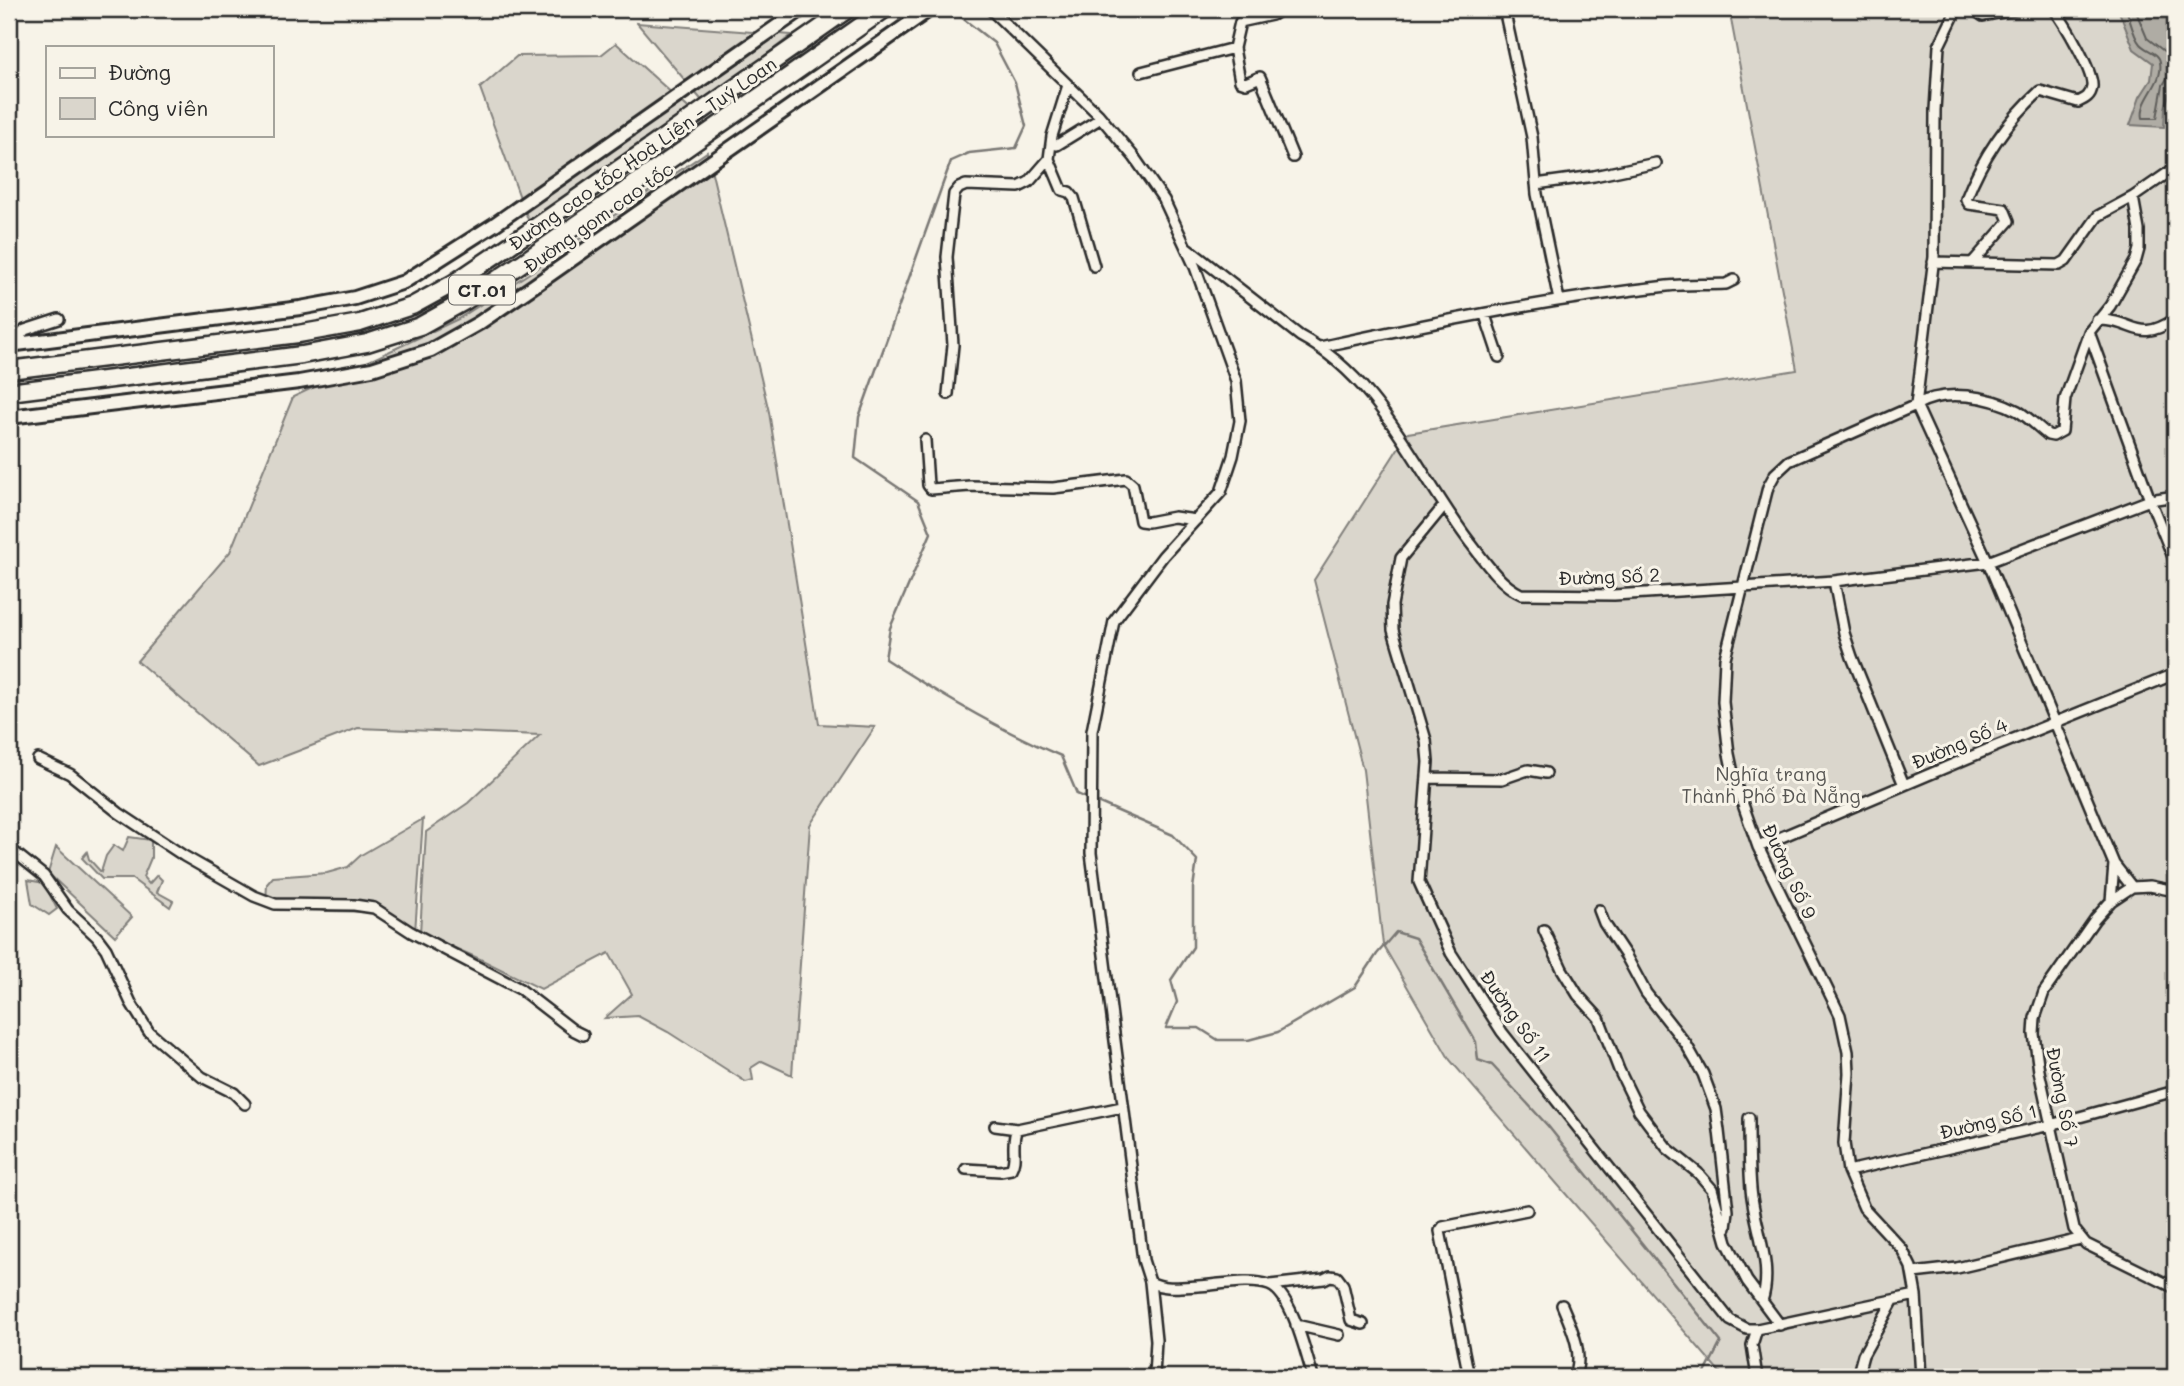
<svg xmlns="http://www.w3.org/2000/svg" width="2184" height="1386" font-family="Mali,sans-serif">
<style>
.green{fill:#dad6cc;stroke:#82807c;stroke-width:2}
.water{fill:#afaca4;stroke:#7a7874;stroke-width:2}
.lines{fill:none;stroke-linecap:round;stroke-linejoin:round}
.shore{stroke:#605f5b;stroke-width:2}
.stream{stroke:#7a7874;stroke-width:2.5}
.minor-casing{stroke:#2b2b2b;stroke-width:14}
.secondary-casing{stroke:#2b2b2b;stroke-width:18}
.motorway-casing{stroke:#2b2b2b;stroke-width:21}
.minor{stroke:#f7f3e8;stroke-width:9}
.secondary{stroke:#f7f3e8;stroke-width:12}
.motorway{stroke:#f7f3e8;stroke-width:16}
.labels{text-anchor:middle;dominant-baseline:central;stroke-width:6;stroke-linejoin:round;paint-order:stroke}
.shield{fill:#f7f3e8;stroke:#686764;stroke-width:2}
.shield-label{font-size:18px;font-weight:bold;fill:#2b2b2b}
.street-label{font-size:19px;fill:#2b2b2b;stroke:#f7f3e8}
.park-label{font-size:19px;fill:#575653;stroke:#f7f3e8}
</style>
<rect width="100%" height="100%" fill="#f7f3e8"/>
<filter id="ink" filterUnits="userSpaceOnUse"><feTurbulence type="fractalNoise" baseFrequency=".0143" numOctaves="2"/><feDisplacementMap in="SourceGraphic" scale="14" xChannelSelector="R" yChannelSelector="G"/><feConvolveMatrix kernelMatrix="1 2 1 2 8 2 1 2 1" color-interpolation-filters="sRGB"/></filter>
<g filter="url(#ink)">
<path class="green" d="M 1729,9 L 2175,9 L 2175,1377 L 1724,1377 L 1450,1060 L 1383,945 L 1363,770 L 1314,580 L 1408,433 L 1797,370 Z
M 637,23 L 792,35 L 704,103 Z
M 616,43 L 695,114 L 530,225 L 480,88 L 517,56 L 601,55 Z
M 707,152 L 769,412 L 819,724 L 875,727 L 810,825 L 792,1075 L 762,1061 L 751,1068 L 753,1080 L 746,1082 L 668,1032 L 638,1016 L 605,1018 L 632,994 L 609,953 L 541,989 L 480,959 L 420,933 L 426,832 L 468,803 L 540,735 L 358,728 L 259,766 L 137,661 L 230,552 L 293,397 L 458,319 L 528,274 Z
M 423,819 L 415,932 L 385,912 L 327,911 L 266,903 L 267,884 L 273,877 L 327,873 L 348,867 L 361,855 Z
M 129,837 L 151,840 L 151,858 L 143,877 L 149,884 L 157,875 L 162,880 L 157,892 L 173,901 L 170,907 L 132,879 L 102,879 L 82,858 L 87,852 L 89,859 L 101,872 L 106,856 L 114,845 L 123,851 Z
M 56,847 L 132,917 L 115,936 L 48,873 Z
M 28,880 L 44,883 L 57,909 L 49,915 L 32,904 Z"/>
<path class="water" d="M 2118,9 L 2175,9 L 2175,74 L 2165,108 L 2164,127 L 2130,125 L 2140,97 L 2151,80 L 2153,63 L 2134,49 Z"/>
<g class="lines">
<path class="shore" d="M 2126,9 C 2130,19 2133,36 2140,44 C 2146,51 2159,52 2160,62 C 2164,84 2139,99 2143,118 L 2157,118 L 2163,85 L 2168,77 L 2175,75
M 2135,9 L 2147,38 L 2165,52 L 2170,65 L 2175,66"/>
<path class="stream" d="M 551,9 L 567,15 L 587,9
M 951,9 L 994,43 L 1015,83 L 1026,126 L 1016,148 L 969,153 L 951,161 L 859,417 L 855,458 L 918,501 L 931,533 L 890,628 L 885,659 C 942,696 999,730 1061,756 L 1077,794 L 1088,799
M 1095,801 L 1173,835 L 1197,860 L 1193,888 L 1193,947 L 1171,980 L 1177,1002 L 1166,1028 L 1199,1028 L 1218,1040 L 1248,1040 L 1278,1032 L 1355,987 L 1377,954 L 1396,932 L 1415,938 L 1476,1042 L 1478,1060 L 1492,1065 L 1548,1126 L 1721,1342 L 1703,1377"/>
<defs>
<path id="minor" d="M 990,9 L 1098,114 L 1134,157 L 1164,200 L 1195,267 L 1236,381 L 1240,421 L 1233,456 L 1221,492 L 1163,556 L 1114,621 L 1092,731 L 1091,853 L 1143,1260 L 1150,1282 L 1156,1340 L 1154,1377
M 1281,9 L 1272,15 L 1240,22 L 1234,48 L 1240,81 L 1246,83 L 1260,77 L 1293,157
M 1504,9 L 1532,137 L 1537,194 L 1559,300
M 1957,9 L 1939,46 L 1935,110 L 1934,257 L 1916,405 L 1988,562 L 2114,864 L 2132,887
M 1973,9 L 1983,16 L 2019,9
M 1141,72 L 1234,48
M 1068,85 L 1052,136 L 1049,159 L 1062,190 L 1069,192 L 1074,198 L 1094,266
M 1057,145 L 1101,118
M 1536,184 L 1594,176 L 1656,163
M 1186,247 L 1300,336 C 1381,379 1416,471 1469,541 C 1483,559 1499,584 1521,594 L 1614,595 L 1743,587 L 1834,581 L 1988,562 L 2150,500 L 2175,496
M 1933,262 L 2059,265 L 2066,261 L 2098,216 L 2133,197 L 2175,168
M 1973,262 L 2009,221 L 2004,209 L 1969,204 L 1966,199 C 1982,158 2008,120 2040,91 L 2078,102 C 2085,99 2091,96 2092,87 C 2094,72 2064,22 2054,9
M 1485,315 L 1499,357
M 2097,320 C 2135,319 2136,345 2175,319
M 2089,332 L 2150,500 L 2175,562
M 13,344 L 25,330 L 59,319
M 1320,347 C 1435,322 1550,299 1667,286 C 1686,284 1706,285 1726,284 L 1734,280
M 948,394 L 953,345 L 947,257 L 954,194 L 959,188 L 966,185 L 1019,187 L 1029,182 L 1049,159
M 925,440 L 928,485 L 931,489 L 970,486 L 1053,488 L 1126,479 L 1133,485 L 1140,521 L 1148,522 L 1174,517 L 1196,520
M 1443,507 L 1401,558 L 1392,605 L 1393,630 L 1426,740 L 1428,762 L 1419,882 L 1451,953 L 1502,1032 L 1730,1320 L 1747,1329 L 1757,1329 L 1916,1295
M 1834,581 L 1844,633 L 1852,657 L 1904,785
M 38,759 L 70,774 L 119,813 L 184,856 L 254,896 L 275,904 L 354,905 L 374,908 L 411,932 L 520,989 L 573,1030 L 583,1035
M 1427,778 L 1502,779 L 1528,770 L 1546,773
M 1758,847 L 1994,747 L 2175,674
M 9,848 L 44,876 L 68,910 L 97,937 L 106,949 L 131,1003 L 149,1032 L 202,1077 L 234,1093 L 245,1104
M 2175,891 L 2150,886 L 2132,887 L 2111,901 L 2095,919 L 2044,992 L 2035,1018 L 2034,1034 L 2039,1071 L 2074,1229 L 2086,1244 L 2175,1288
M 2111,901 L 2114,864
M 1599,910 L 1604,923 L 1626,956 L 1646,993 L 1686,1044 L 1703,1074 L 1716,1109 L 1719,1131 L 1728,1211 L 1726,1228
M 1544,930 L 1562,969 L 1578,995 L 1599,1018 L 1619,1070 L 1639,1111 L 1667,1148 L 1698,1173 L 1712,1189 L 1727,1242 L 1747,1281 L 1780,1325
M 1749,1118 C 1749,1142 1749,1165 1751,1189 C 1754,1226 1774,1265 1762,1301
M 995,1126 L 1017,1129 L 1122,1107
M 966,1169 L 1000,1171 L 1011,1169 C 1018,1158 1010,1143 1017,1129
M 1848,1171 L 2050,1125 L 2175,1091
M 1913,1273 L 1957,1268 L 2080,1239
M 1150,1282 C 1165,1290 1182,1287 1198,1286 C 1218,1285 1251,1278 1269,1285 C 1292,1293 1306,1355 1313,1377
M 1270,1285 L 1324,1279 L 1330,1276 L 1337,1277 L 1343,1285 L 1351,1320 L 1363,1324
M 1562,1305 C 1571,1326 1585,1355 1574,1377
M 1296,1325 L 1339,1335
M 1469,1377 L 1440,1231 L 1443,1227 L 1527,1210
M 1757,1377 L 1752,1345 L 1757,1329
M 1857,1377 L 1863,1355 L 1893,1301
M 1921,1377 L 1916,1295 L 1911,1267 L 1902,1249 L 1864,1208 L 1848,1171 L 1844,1143 L 1849,1073 L 1848,1052 L 1840,1015 L 1758,847 L 1735,782 L 1729,754 L 1723,702 L 1725,658 L 1768,487 L 1775,474 L 1789,461 L 1916,405 C 1944,388 1990,396 2018,411 C 2029,418 2038,427 2048,435 L 2053,436 L 2062,431 L 2065,399 L 2089,332 L 2110,306 L 2136,260 L 2139,249 L 2139,230 L 2133,197"/>
<path id="secondary" d="M 9,345 L 300,308 L 355,298 L 404,282 L 495,224 L 802,9
M 9,417 L 299,382 L 372,369 L 431,350 L 479,323 L 535,285 L 930,9"/>
<path id="motorway" d="M 9,370 L 298,334 L 360,323 L 412,306 L 454,283 L 510,245 L 848,9
M 9,392 L 302,355 L 367,343 L 420,326 L 465,301 L 522,263 L 885,9"/>
</defs>
<use href="#minor" class="minor-casing"/>
<use href="#secondary" class="secondary-casing"/>
<use href="#motorway" class="motorway-casing"/>
<use href="#minor" class="minor"/>
<use href="#secondary" class="secondary"/>
<use href="#motorway" class="motorway"/>
</g>
</g>
<g class="labels">
<rect class="shield" x="449" y="275.5" width="66" height="29" rx="5"/>
<g class="shield-label">
<text x="482" y="290">CT.01</text>
</g>
<g class="street-label">
<text transform="translate(642 153) rotate(-35)">Đường cao tốc Hoà Liên - Tuý Loan</text>
<text transform="translate(598 217) rotate(-35)">Đường gom cao tốc</text>
<text transform="translate(1609 576) rotate(-2)">Đường Số 2</text>
<text transform="translate(1959 743) rotate(-23)">Đường Số 4</text>
<text transform="translate(1790 871) rotate(65)">Đường Số 9</text>
<text transform="translate(1516 1016) rotate(55)">Đường Số 11</text>
<text transform="translate(2063 1097) rotate(79)">Đường Số 7</text>
<text transform="translate(1988 1121) rotate(-13)">Đường Số 1</text>
</g>
<g class="park-label">
<text x="1771" y="773">Nghĩa trang<tspan x="1771" dy="22">Thành Phố Đà Nẵng</tspan></text>
</g>
</g>
<rect width="2184" height="1386" fill="none" stroke="#f7f3e8" stroke-width="35"/>
<rect x="18" y="18" width="2149" height="1351" fill="none" stroke="#2b2b2b" stroke-width="2.5" filter="url(#ink)"/>
<rect x="46" y="46" width="228" height="91" fill="#f7f3e8" stroke="#a5a39c" stroke-width="2"/>
<rect x="60" y="68" width="35" height="10" fill="#f7f3e8" stroke="#a5a39c" stroke-width="2"/>
<text x="108" y="80" font-size="21" fill="#2b2b2b">Đường</text>
<rect x="60" y="98" width="35" height="21" fill="#dad6cc" stroke="#a5a39c" stroke-width="2"/>
<text x="108" y="116" font-size="21" fill="#2b2b2b">Công viên</text>
</svg>
